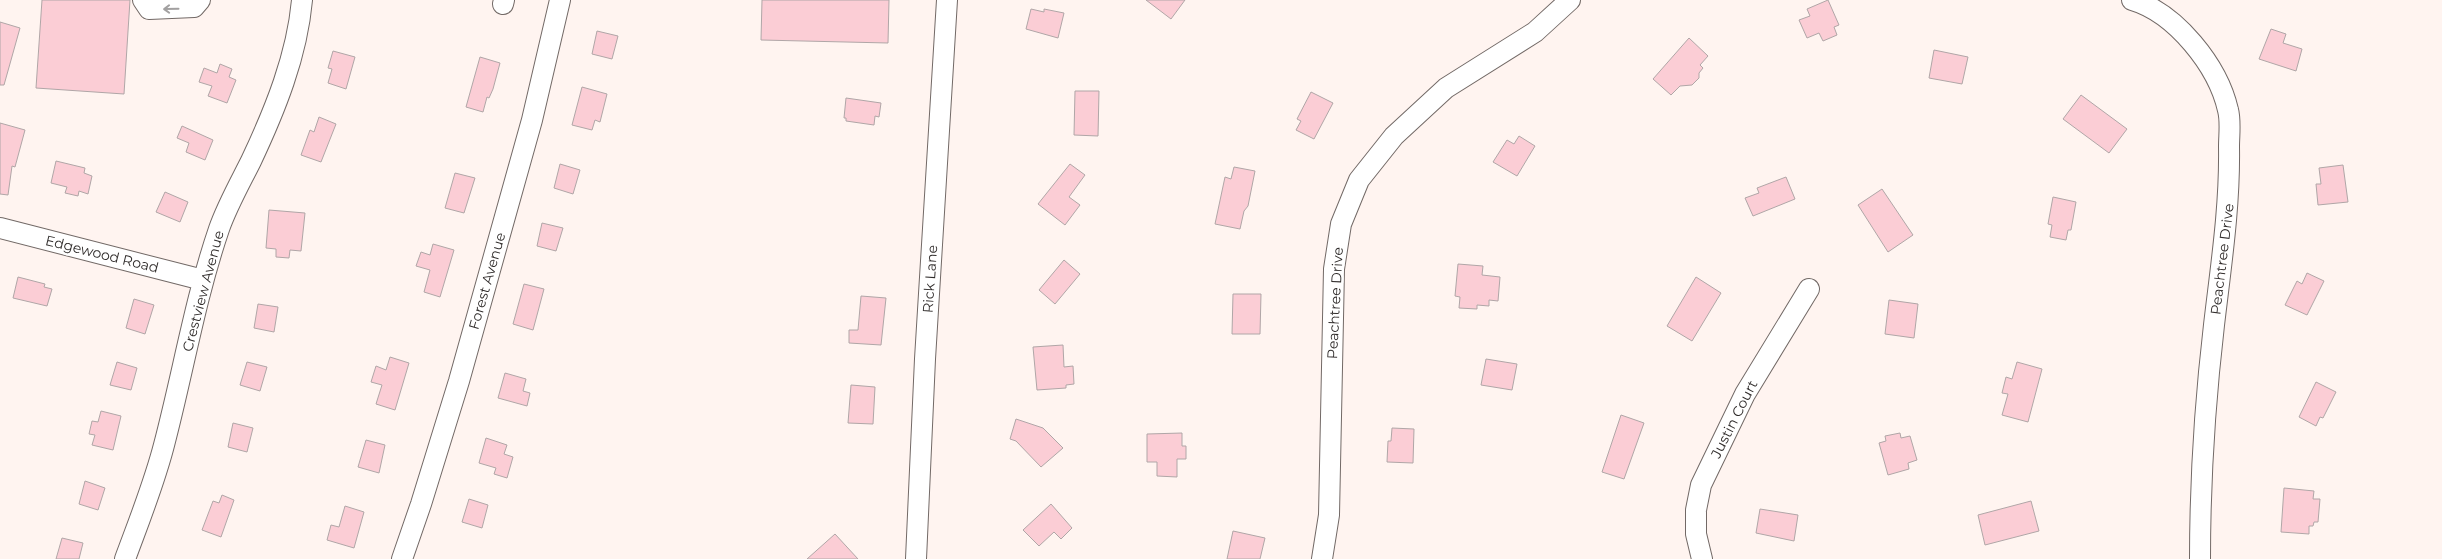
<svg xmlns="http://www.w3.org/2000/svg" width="2442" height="559" font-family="Montserrat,sans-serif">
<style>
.building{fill:#fbcdd5;stroke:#b0a6a7}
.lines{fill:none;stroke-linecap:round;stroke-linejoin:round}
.minor-casing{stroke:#726966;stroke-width:22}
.minor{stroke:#fff;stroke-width:20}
.oneway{stroke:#a2a0a0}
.labels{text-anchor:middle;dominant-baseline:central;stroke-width:4.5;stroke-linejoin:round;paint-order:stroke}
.street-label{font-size:14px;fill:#302c2b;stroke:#fff}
</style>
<rect width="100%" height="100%" fill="#fff4f0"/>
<path class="building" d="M 42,0 L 130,0 L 124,94 L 36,88 Z
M 762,0 L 889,0 L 888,43 L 761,40 Z
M 1146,0 L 1185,0 L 1171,19 Z
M 1828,0 L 1839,25 L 1834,27 L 1837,35 L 1823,41 L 1819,33 L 1807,38 L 1799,20 L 1810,16 L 1807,9 Z
M 1031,9 L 1044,12 L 1044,9 L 1064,13 L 1058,38 L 1026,29 Z
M 0,22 L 20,28 L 4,85 L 0,85 Z
M 2271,29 L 2286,34 L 2283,43 L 2302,49 L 2296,71 L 2259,59 Z
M 597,31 L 618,36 L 612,59 L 592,54 Z
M 1689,38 L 1708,56 L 1700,65 L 1703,68 L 1699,73 L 1699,78 L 1692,85 L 1680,86 L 1671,95 L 1653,79 Z
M 1934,50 L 1968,57 L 1962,84 L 1929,78 Z
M 333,51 L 355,57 L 346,89 L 328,83 L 332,69 L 328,68 Z
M 480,57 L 500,63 L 493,89 L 489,98 L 487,97 L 483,112 L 466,107 Z
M 220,64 L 232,69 L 229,77 L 236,80 L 227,103 L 208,96 L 212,86 L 199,82 L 204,68 L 217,73 Z
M 582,87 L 607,94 L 600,122 L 595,120 L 592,130 L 572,125 Z
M 1075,91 L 1099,91 L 1098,136 L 1074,135 Z
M 1311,92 L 1333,103 L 1314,139 L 1296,130 L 1301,121 L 1297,119 Z
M 2081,95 L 2127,129 L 2109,153 L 2063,119 Z
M 846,98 L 881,103 L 879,117 L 875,116 L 874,125 L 846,121 L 846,118 L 844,118 Z
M 319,117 L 336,124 L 321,162 L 301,155 L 310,130 L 314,132 Z
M 0,123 L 25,130 L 15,167 L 12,166 L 8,195 L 0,194 Z
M 182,126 L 213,140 L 205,160 L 186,152 L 189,143 L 177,138 Z
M 1519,136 L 1535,146 L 1517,176 L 1493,162 L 1507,140 L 1514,144 Z
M 56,161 L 85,168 L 84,173 L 92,176 L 88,194 L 79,191 L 78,196 L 65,193 L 67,187 L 51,183 Z
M 560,164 L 580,170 L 573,194 L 554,188 Z
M 1070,164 L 1085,175 L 1069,197 L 1080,205 L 1065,225 L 1038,204 Z
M 2343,165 L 2348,202 L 2318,205 L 2316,184 L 2321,184 L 2319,168 Z
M 1234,167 L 1255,171 L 1248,206 L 1244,211 L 1240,229 L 1215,224 L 1225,177 L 1231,179 Z
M 455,173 L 475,178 L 464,213 L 445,208 Z
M 1786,177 L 1795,199 L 1753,216 L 1745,198 L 1759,193 L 1757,188 Z
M 1882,189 L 1913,235 L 1888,252 L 1858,205 Z
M 165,192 L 188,202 L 180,222 L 156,212 Z
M 2053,197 L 2076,202 L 2071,230 L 2068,230 L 2066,240 L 2050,237 L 2052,225 L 2048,224 Z
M 269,210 L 305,213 L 301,251 L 290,250 L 289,258 L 276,257 L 276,249 L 266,248 Z
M 542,223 L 563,228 L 556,251 L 537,246 Z
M 433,244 L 454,250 L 440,297 L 424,292 L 430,270 L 416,266 L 421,252 L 430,255 Z
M 1064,260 L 1080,274 L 1055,304 L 1039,290 Z
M 1458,264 L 1483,266 L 1482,275 L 1500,277 L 1498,301 L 1489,300 L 1489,306 L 1477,305 L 1477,309 L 1459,308 L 1460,297 L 1455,296 Z
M 2307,273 L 2324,281 L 2307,315 L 2285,305 L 2297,281 L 2302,284 Z
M 18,277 L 45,284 L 44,287 L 52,289 L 47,306 L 13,298 Z
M 1696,277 L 1721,293 L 1692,341 L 1667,326 Z
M 524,284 L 544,289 L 533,330 L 513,324 Z
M 1233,294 L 1261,294 L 1260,334 L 1232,334 Z
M 861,296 L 886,298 L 881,345 L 849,343 L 849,330 L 858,330 Z
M 134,299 L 154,305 L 145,334 L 126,328 Z
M 1889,300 L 1918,304 L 1914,338 L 1885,334 Z
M 258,304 L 278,307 L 274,332 L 254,328 Z
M 1063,345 L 1064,367 L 1073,366 L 1074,384 L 1066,385 L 1066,388 L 1037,390 L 1033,347 Z
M 390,357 L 409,363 L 395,410 L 376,404 L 382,385 L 371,382 L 376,366 L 386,370 Z
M 1486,359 L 1517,364 L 1512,390 L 1481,385 Z
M 117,362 L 137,368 L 131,390 L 110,385 Z
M 247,362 L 267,367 L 260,391 L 240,385 Z
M 2017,362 L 2042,369 L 2028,422 L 2002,415 L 2008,394 L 2002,393 L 2006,377 L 2012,379 Z
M 505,373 L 526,379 L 523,391 L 530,393 L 527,406 L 498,398 Z
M 2316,382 L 2336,392 L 2323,418 L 2320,417 L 2316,426 L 2299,417 Z
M 851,385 L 875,387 L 873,424 L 848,423 Z
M 101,411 L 121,416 L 113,450 L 92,445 L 95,435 L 89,434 L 92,421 L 98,422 Z
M 1621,415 L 1644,423 L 1624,479 L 1602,472 Z
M 1016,419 L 1043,428 L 1063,448 L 1041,467 L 1016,441 L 1010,439 Z
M 233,423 L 253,428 L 247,452 L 228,447 Z
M 1392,428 L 1414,429 L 1413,463 L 1387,462 L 1388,441 L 1391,441 Z
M 1182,433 L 1182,446 L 1186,446 L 1186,459 L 1177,459 L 1177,477 L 1157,476 L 1157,462 L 1147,462 L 1147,434 Z
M 1900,433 L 1901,438 L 1910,436 L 1917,460 L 1908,463 L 1909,469 L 1888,475 L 1879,443 L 1886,441 L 1885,436 Z
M 486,438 L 507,445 L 504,454 L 513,457 L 507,478 L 494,474 L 496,468 L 479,463 Z
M 366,440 L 385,445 L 379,473 L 358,467 Z
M 85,481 L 105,488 L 98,510 L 79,504 Z
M 2284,488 L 2314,491 L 2313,499 L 2320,499 L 2318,522 L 2314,522 L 2313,526 L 2309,526 L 2309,534 L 2281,532 Z
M 222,495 L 234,500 L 221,537 L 202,530 L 213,501 L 219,503 Z
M 469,499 L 488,505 L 482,528 L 462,522 Z
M 2031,501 L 2039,531 L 1985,545 L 1978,515 Z
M 1051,504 L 1072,528 L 1061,539 L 1054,532 L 1039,546 L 1023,530 Z
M 345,506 L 364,512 L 354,548 L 327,540 L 331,525 L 339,527 Z
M 1760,509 L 1798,515 L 1794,541 L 1756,533 Z
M 1233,531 L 1265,538 L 1260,559 L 1227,559 Z
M 835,534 L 858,559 L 807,559 Z
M 62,538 L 83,543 L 79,559 L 56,559 Z"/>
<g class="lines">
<defs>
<path id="minor" d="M 143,0 L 149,9 L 194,7 L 200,0
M 2132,0 C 2176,13 2218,66 2228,110 C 2231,121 2229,135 2229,147 C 2230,207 2221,265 2214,325 C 2205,402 2200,481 2200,559
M 503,4 L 504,0
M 0,228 L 203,280
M 125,559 C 139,521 154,484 164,445 C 183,373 195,299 219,229 C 227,206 240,183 251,161 C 275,110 297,56 302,0
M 402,559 L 421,504 L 459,381 L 532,120 L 560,0
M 916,559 L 925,359 L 947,0
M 1322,559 L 1329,515 L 1334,269 L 1341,224 L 1359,180 L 1394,136 L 1446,88 L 1535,32 L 1570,0
M 1702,559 L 1696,534 L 1696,510 L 1701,485 L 1745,394 L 1809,289"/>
</defs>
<use href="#minor" class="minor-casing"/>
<use href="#minor" class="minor"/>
</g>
<defs><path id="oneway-shaft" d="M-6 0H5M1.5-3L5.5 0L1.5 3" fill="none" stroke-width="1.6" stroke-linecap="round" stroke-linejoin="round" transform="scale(1.25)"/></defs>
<use class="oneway" href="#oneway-shaft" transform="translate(171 9) rotate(179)"/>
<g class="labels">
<g class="street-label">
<text transform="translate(102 254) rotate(14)">Edgewood Road</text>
<text transform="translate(2222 259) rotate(-83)">Peachtree Drive</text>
<text transform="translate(930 279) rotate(-86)">Rick Lane</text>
<text transform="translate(487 281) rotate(-74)">Forest Avenue</text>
<text transform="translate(203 291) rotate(-75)">Crestview Avenue</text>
<text transform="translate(1335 303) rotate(-87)">Peachtree Drive</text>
<text transform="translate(1734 419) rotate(-63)">Justin Court</text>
</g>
</g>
</svg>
